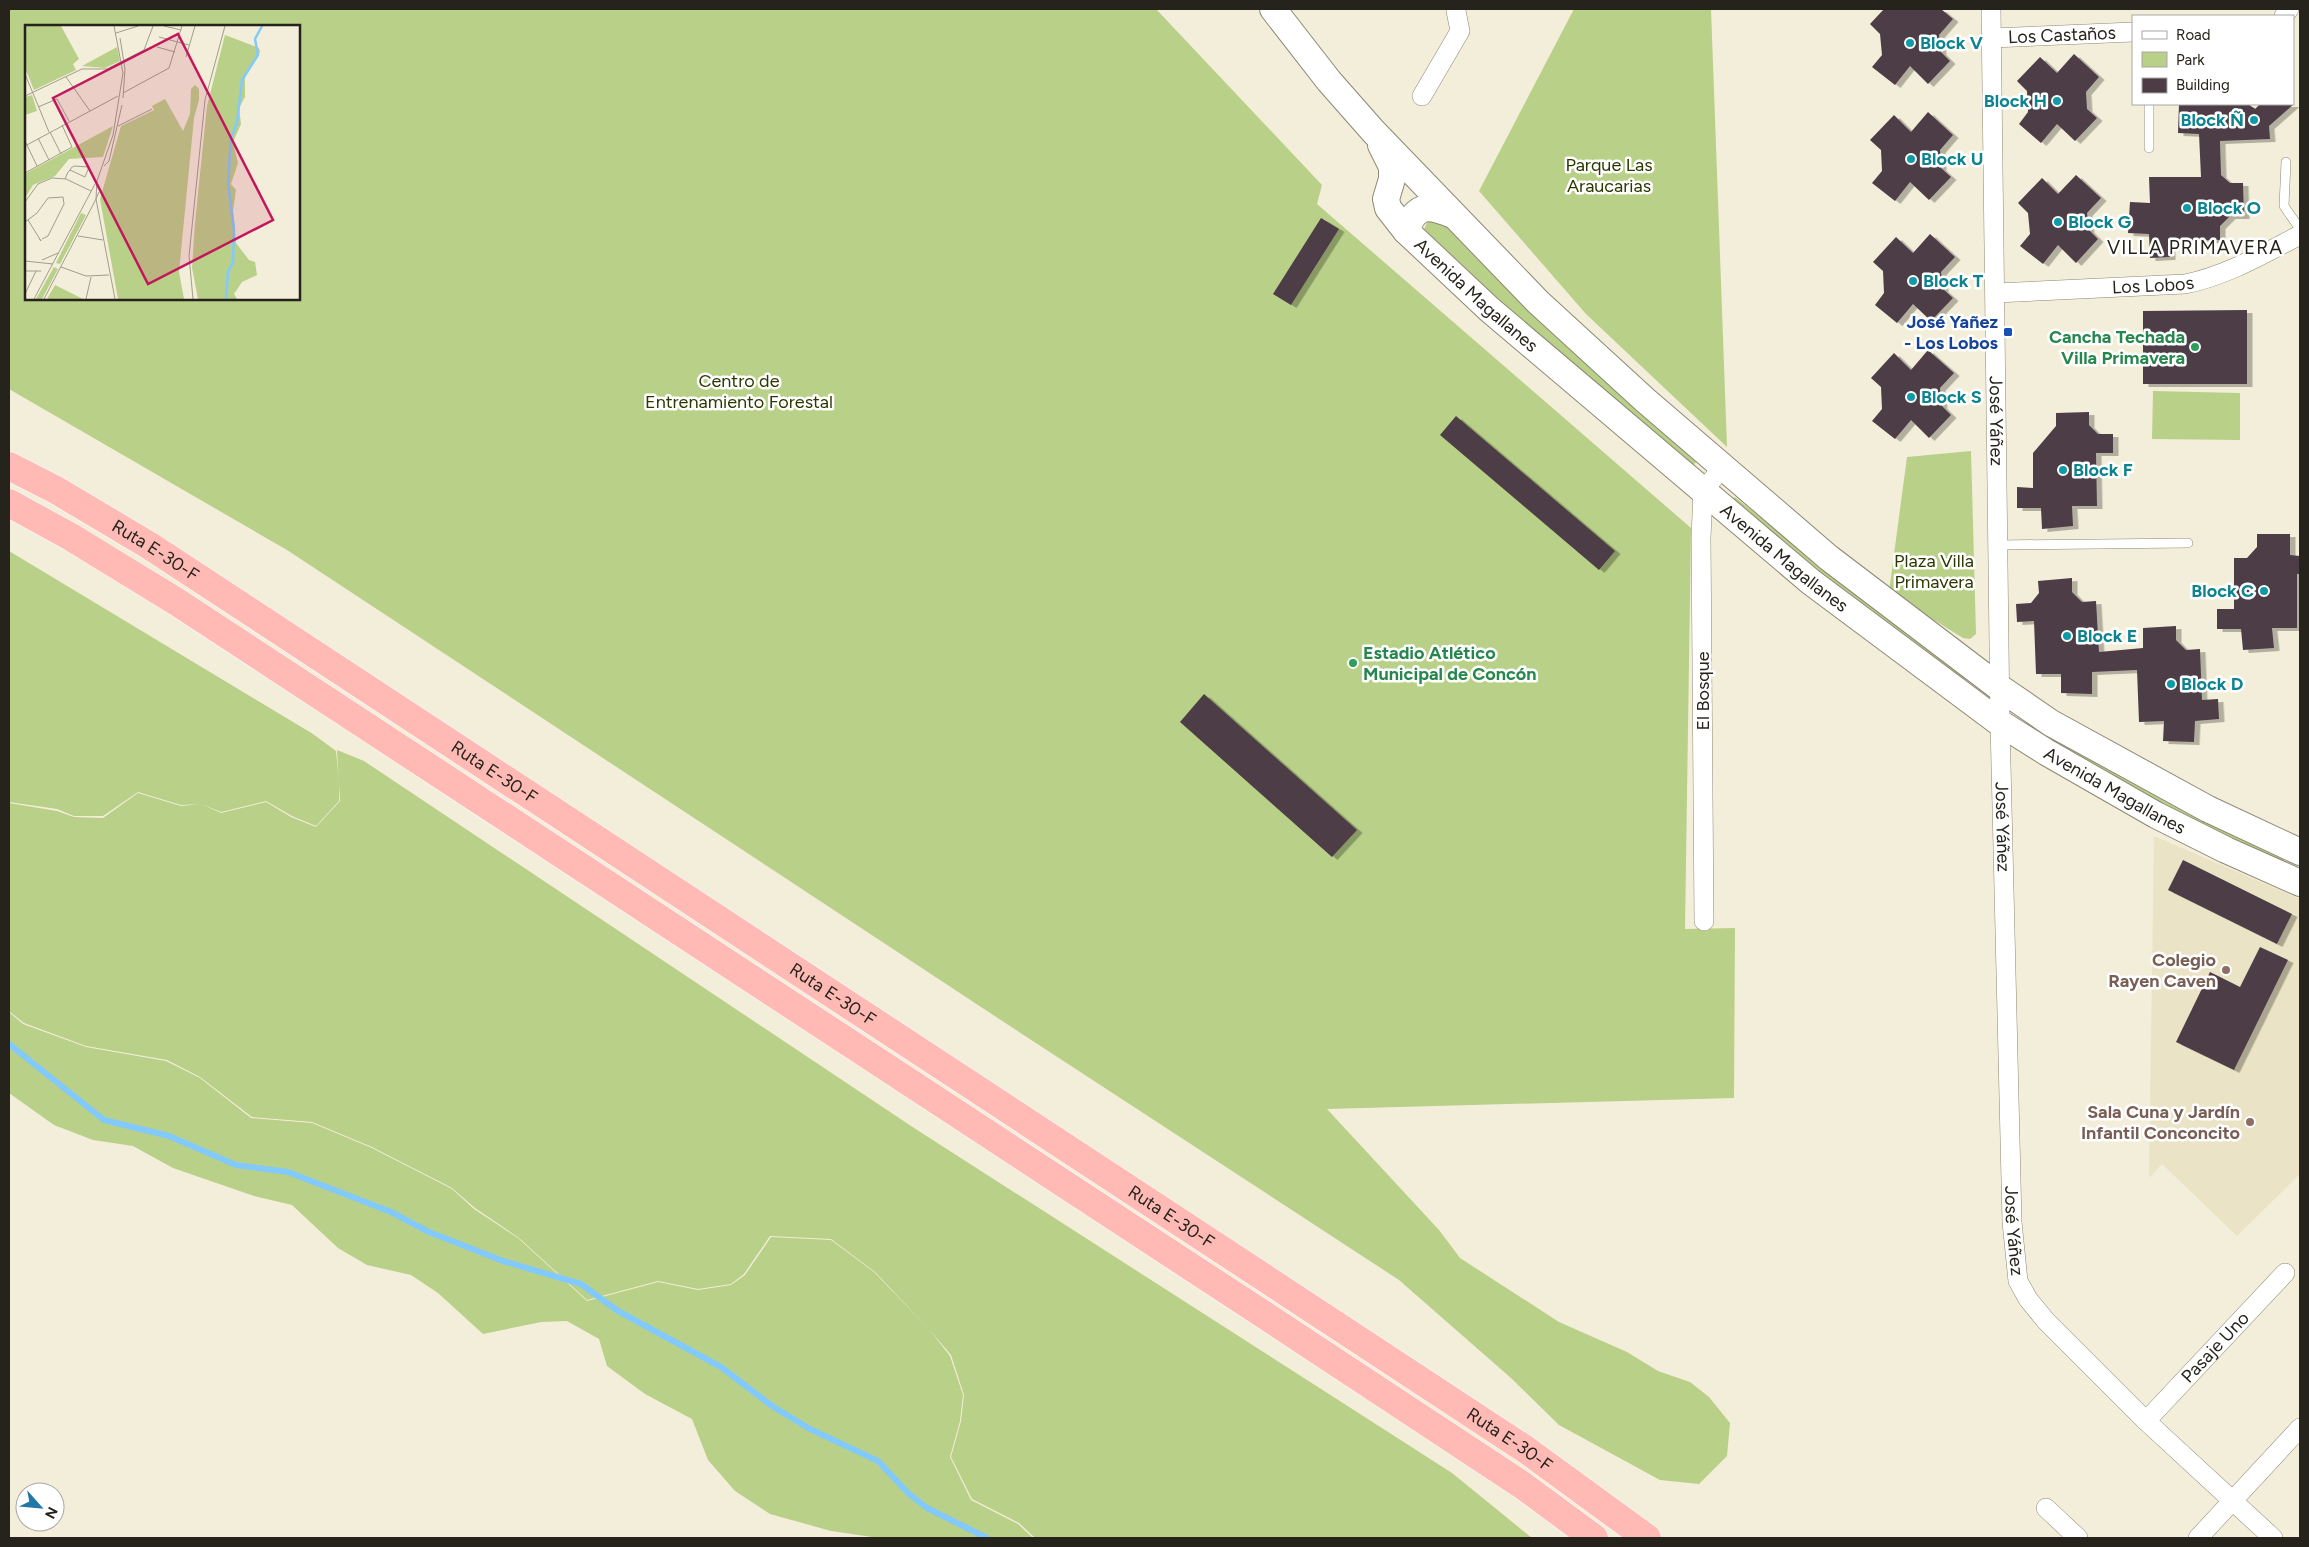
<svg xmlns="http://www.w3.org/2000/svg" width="2309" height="1547" font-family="Figtree,sans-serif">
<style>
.built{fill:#eae3c6}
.green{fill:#b9d088;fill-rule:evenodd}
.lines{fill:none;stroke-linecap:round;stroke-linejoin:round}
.stream{stroke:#82cafd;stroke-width:6}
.building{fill:#4d3c46;filter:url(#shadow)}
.lane-casing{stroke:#8d8874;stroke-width:10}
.street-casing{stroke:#8d8874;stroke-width:20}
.secondary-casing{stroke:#8d8874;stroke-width:28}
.highway-casing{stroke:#fff;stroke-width:29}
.lane{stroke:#fff;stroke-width:9}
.street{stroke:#fff;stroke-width:19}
.secondary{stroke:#fff;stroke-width:26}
.highway{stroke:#ffbab6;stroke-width:28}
.culture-dot{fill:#0f9aa8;stroke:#fff;stroke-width:2}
.transit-dot{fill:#1a4fb4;stroke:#fff;stroke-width:2}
.leisure-dot{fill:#2e9e5b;stroke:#fff;stroke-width:2}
.education-dot{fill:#8d6e63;stroke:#fff;stroke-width:2}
.labels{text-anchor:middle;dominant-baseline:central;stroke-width:5;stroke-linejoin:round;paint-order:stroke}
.street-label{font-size:18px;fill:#25231b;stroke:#fff}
.culture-label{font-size:18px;font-weight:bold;fill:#0d838f;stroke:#fff;text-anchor:start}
.park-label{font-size:18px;fill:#2b3800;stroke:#fff}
.transit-label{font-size:18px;font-weight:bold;fill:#164399;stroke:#fff;text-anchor:end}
.leisure-label{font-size:18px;font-weight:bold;fill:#27864d;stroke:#fff;text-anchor:end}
.education-label{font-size:18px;font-weight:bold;fill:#785e54;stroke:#fff;text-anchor:end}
.neighbourhood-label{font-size:19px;letter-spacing:1px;fill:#25231b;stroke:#fff}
.inset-river{fill:none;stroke:#82cafd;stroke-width:2.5}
.inset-road{fill:none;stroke:#a19d8d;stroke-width:1}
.view{fill:#c2185b;fill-opacity:0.15;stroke:#c2185b;stroke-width:2.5}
.inset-edge{fill:none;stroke:#25231b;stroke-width:2.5}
</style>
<defs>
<filter id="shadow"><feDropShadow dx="5.5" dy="3" stdDeviation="0" flood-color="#0004"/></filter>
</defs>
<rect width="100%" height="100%" fill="#f3eed9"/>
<path class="built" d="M 2154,836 L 2300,899 L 2300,1174 L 2237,1236 L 2162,1164 L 2149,1178 Z"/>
<path class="green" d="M 9,9 L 1156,9 L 1322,185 L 1317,204 L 1691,528 L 1685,929 L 1735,928 L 1734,1098 L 1327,1109 L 1439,1230 L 1460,1258 L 1559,1322 L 1627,1352 L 1658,1371 L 1690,1382 L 1709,1397 L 1730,1423 L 1727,1456 L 1699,1484 L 1660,1480 L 1559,1425 L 1511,1378 L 1399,1280 L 1019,1032 L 287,550 L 9,389 ZM 26,26 L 299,26 L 299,299 L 26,299 Z
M 1574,9 L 1711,9 L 1727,447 L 1586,314 L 1479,191 Z
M 1428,220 L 1444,220 L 1698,459 L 1691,469 L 1499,306 L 1423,232 Z
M 2153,391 L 2240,393 L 2240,440 L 2152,439 Z
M 1971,451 L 1976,634 L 1970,639 L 1963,638 L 1889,592 L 1907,457 Z
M 1735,497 L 1874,606 L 1967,672 L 1965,683 L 1730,503 Z
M 9,551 L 313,734 L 336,751 L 339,781 L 339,801 L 316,826 L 292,816 L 266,801 L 221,812 L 201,804 L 221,813 L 266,802 L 291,817 L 316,827 L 340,801 L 337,750 L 364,761 L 911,1126 L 1452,1473 L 1532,1538 L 1035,1538 L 1019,1523 L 972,1499 L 951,1457 L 961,1421 L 964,1395 L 951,1355 L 929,1329 L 875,1272 L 831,1239 L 770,1236 L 744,1274 L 731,1284 L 698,1289 L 658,1281 L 587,1300 L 519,1238 L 475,1208 L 452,1188 L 372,1147 L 312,1122 L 252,1117 L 200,1077 L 167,1060 L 86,1046 L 24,1023 L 9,1011 L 9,803 L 57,811 L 74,817 L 103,818 L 138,793 L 181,806 L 200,804 L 181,805 L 138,792 L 103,816 L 74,816 L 57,809 L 9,802 Z
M 2026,720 L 2284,857 L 2285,866 L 2221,837 L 2024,730 Z
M 9,1012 L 23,1024 L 86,1047 L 166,1061 L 200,1078 L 251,1118 L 312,1123 L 372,1148 L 452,1189 L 474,1209 L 518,1238 L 587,1301 L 658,1282 L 698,1290 L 731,1285 L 745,1275 L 771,1237 L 831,1240 L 874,1272 L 929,1329 L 950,1356 L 963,1395 L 960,1421 L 950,1457 L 971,1500 L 1018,1524 L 1033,1538 L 879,1538 L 831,1531 L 770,1514 L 735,1491 L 708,1460 L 692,1419 L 645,1394 L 607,1366 L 599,1339 L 567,1321 L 541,1322 L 483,1334 L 438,1293 L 411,1275 L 367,1265 L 338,1248 L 292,1205 L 254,1196 L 173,1168 L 133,1146 L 93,1140 L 54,1125 L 9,1093 Z"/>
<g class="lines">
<path class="stream" d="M 9,1044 L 104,1120 L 169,1136 L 236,1165 L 288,1172 L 391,1212 L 429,1232 L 503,1261 L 581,1284 L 618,1311 L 721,1367 L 772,1406 L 810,1429 L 878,1461 L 909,1494 L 927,1508 L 987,1538"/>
</g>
<path class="building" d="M 1884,9 L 1941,9 L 1953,19 L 1939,35 L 1941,52 L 1950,61 L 1928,84 L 1910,66 L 1895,85 L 1872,67 L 1882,55 L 1880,34 L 1870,24 Z
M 2074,54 L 2099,77 L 2086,92 L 2087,109 L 2097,118 L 2075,141 L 2057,124 L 2041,143 L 2019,124 L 2028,112 L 2027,91 L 2017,81 L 2040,57 L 2057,73 Z
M 2179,104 L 2248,104 L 2255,109 L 2260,104 L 2294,104 L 2269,126 L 2270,139 L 2220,141 L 2221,175 L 2230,183 L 2243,183 L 2244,216 L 2230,216 L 2220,226 L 2220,240 L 2170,241 L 2170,257 L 2150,258 L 2149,234 L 2128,233 L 2130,202 L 2150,203 L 2149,177 L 2201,177 L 2199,134 L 2178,133 Z
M 1928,112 L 1953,135 L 1940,150 L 1941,168 L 1951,177 L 1929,200 L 1910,182 L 1895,201 L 1872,183 L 1882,171 L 1881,150 L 1870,140 L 1894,115 L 1911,132 Z
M 2076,175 L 2101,198 L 2087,213 L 2089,230 L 2098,239 L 2076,263 L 2058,245 L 2043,264 L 2020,246 L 2030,234 L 2028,213 L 2018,203 L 2042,178 L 2058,194 Z
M 1321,218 L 1339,229 L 1291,305 L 1273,294 Z
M 1930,234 L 1955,257 L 1941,272 L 1943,289 L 1953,298 L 1931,321 L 1913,304 L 1897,323 L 1875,305 L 1884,293 L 1883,271 L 1873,262 L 1896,237 L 1913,253 Z
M 2247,310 L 2247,384 L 2143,384 L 2143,311 Z
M 1928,350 L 1954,373 L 1940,388 L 1942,406 L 1951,415 L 1929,438 L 1911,420 L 1895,439 L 1872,421 L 1882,409 L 1881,387 L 1871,378 L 1894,353 L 1911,370 Z
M 2089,412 L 2089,425 L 2098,434 L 2113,434 L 2113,453 L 2096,453 L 2097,506 L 2072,506 L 2073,526 L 2042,529 L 2041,508 L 2017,508 L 2017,487 L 2033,488 L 2033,453 L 2056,426 L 2056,413 Z
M 1456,416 L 1615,551 L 1599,570 L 1440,435 Z
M 2257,534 L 2290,534 L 2290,555 L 2300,556 L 2300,574 L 2297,574 L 2297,628 L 2272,628 L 2274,648 L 2243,650 L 2241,629 L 2217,629 L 2217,609 L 2234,609 L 2234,558 L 2247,558 L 2257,547 Z
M 2072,578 L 2072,592 L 2082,602 L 2096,601 L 2099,652 L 2143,648 L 2143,628 L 2176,626 L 2176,640 L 2186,650 L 2200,649 L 2202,700 L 2218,699 L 2219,719 L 2195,721 L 2194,742 L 2163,741 L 2164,721 L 2139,722 L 2137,670 L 2092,672 L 2092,694 L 2061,693 L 2061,674 L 2036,674 L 2034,621 L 2017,622 L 2016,604 L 2031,603 L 2039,593 L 2038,581 Z
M 1204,694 L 1357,830 L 1332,857 L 1180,722 Z
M 2183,860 L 2292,914 L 2277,944 L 2168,890 Z
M 2260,947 L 2288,960 L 2234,1070 L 2176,1042 L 2210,972 L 2240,987 Z"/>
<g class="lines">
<defs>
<path id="lane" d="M 2149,148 L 2149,104
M 2286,162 L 2284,206 L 2300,229
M 1998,545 L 2188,543"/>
<g id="street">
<path id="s1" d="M 1991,9 L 2000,723 L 2012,1222 L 2018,1281 L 2028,1299 L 2046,1321 L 2146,1421 L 2273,1538"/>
<path d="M 2284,16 L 2289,9"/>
<path id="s2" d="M 1992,38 L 2133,32"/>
<path d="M 1422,96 L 1460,31 L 1456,11"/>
<path id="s3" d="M 1995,293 L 2185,284 C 2226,276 2263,254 2300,235"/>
<path d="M 1704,921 L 1701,538 L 1703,491 L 1722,468"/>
<path id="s4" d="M 2146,1421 L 2285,1273"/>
<path d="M 2046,1508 L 2078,1538"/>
<path d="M 2198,1538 L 2300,1428"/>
</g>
<g id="secondary">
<path d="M 1273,9 L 1329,81 L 1373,131 L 1538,302 L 1645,400 L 1829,558 L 2000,688 L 2051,723 L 2208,809 L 2300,852"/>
<path id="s5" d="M 1381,145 L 1392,167 L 1392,179 L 1386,199 L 1388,208 L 1406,231 L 1489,309 L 1811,582 L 2000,723 L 2046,752 L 2156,815 L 2226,850 L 2300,883"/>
<path d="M 1406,231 C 1416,203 1428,205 1453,215"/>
</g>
<g id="highway">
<path id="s6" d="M 9,466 L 56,490 L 150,546 L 1525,1449 L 1647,1538"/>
<path d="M 9,503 L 71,537 L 177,602 L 1281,1326 L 1522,1485 L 1594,1538"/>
</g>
</defs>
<use href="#lane" class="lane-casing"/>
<use href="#street" class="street-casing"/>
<use href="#secondary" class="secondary-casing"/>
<use href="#highway" class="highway-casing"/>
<use href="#lane" class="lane"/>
<use href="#street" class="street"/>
<use href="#secondary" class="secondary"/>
<use href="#highway" class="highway"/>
</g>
<g class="culture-dot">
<circle cx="1910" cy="43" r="5"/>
<circle cx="2057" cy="101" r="5"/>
<circle cx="2254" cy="120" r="5"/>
<circle cx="1911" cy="159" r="5"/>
<circle cx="2187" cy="208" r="5"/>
<circle cx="2058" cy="222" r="5"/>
<circle cx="1913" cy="281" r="5"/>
<circle cx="1911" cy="397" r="5"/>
<circle cx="2063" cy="470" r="5"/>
<circle cx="2264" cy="591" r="5"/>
<circle cx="2067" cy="636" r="5"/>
<circle cx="2171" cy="684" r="5"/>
</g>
<rect class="transit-dot" x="2003" y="327" width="10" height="10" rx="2.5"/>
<g class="leisure-dot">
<circle cx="2195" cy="347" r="5"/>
<circle cx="1353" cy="663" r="5"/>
</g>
<g class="education-dot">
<circle cx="2226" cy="970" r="5"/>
<circle cx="2250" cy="1122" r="5"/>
</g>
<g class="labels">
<g class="street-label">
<text stroke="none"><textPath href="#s2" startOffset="70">Los Castaños</textPath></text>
<text stroke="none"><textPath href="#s3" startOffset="158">Los Lobos</textPath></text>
<text stroke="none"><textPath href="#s5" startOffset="191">Avenida Magallanes</textPath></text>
<text stroke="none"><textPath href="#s1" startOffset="412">José Yáñez</textPath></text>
<text stroke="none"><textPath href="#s6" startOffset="169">Ruta E-30-F</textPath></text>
<text stroke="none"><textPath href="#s5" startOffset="596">Avenida Magallanes</textPath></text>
<text transform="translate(1703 691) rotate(-90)">El Bosque</text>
<text stroke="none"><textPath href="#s6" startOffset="574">Ruta E-30-F</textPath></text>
<text stroke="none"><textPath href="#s5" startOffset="1001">Avenida Magallanes</textPath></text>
<text stroke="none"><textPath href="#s1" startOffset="818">José Yáñez</textPath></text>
<text stroke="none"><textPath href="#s6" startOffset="979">Ruta E-30-F</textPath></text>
<text stroke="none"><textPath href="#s6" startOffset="1384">Ruta E-30-F</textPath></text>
<text stroke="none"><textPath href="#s1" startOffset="1222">José Yáñez</textPath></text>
<text stroke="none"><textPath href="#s4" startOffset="101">Pasaje Uno</textPath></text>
<text stroke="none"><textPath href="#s6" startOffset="1789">Ruta E-30-F</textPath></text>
</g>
<g class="culture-label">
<text x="1920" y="43">Block V</text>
<text x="2047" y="101" text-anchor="end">Block H</text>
<text x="2244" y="120" text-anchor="end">Block Ñ</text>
<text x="1921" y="159">Block U</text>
<text x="2197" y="208">Block O</text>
<text x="2068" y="222">Block G</text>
<text x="1923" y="281">Block T</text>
<text x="1921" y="397">Block S</text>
<text x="2073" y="470">Block F</text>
<text x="2254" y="591" text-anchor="end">Block C</text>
<text x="2077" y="636">Block E</text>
<text x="2181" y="684">Block D</text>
</g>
<g class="park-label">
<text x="1609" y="165">Parque Las<tspan x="1609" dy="21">Araucarias</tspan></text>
<text x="739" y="381">Centro de<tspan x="739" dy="21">Entrenamiento Forestal</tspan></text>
<text x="1934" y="561">Plaza Villa<tspan x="1934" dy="21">Primavera</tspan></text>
</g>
<g class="transit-label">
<text x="1998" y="322">José Yañez<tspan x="1998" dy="21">- Los Lobos</tspan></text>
</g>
<g class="leisure-label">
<text x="2185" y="337">Cancha Techada<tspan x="2185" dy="21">Villa Primavera</tspan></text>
<text x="1363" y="653" text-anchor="start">Estadio Atlético<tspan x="1363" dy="21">Municipal de Concón</tspan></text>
</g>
<g class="education-label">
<text x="2216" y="960">Colegio<tspan x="2216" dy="21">Rayen Caven</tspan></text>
<text x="2240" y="1112">Sala Cuna y Jardín<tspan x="2240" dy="21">Infantil Conconcito</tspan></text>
</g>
<g class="neighbourhood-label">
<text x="2195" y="247">VILLA PRIMAVERA</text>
</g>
</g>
<g transform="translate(25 25)">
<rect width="275" height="275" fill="#f3eed9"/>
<path d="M 0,1 L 36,1 L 54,34 L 48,39 L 51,45 L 9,65 L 0,43 ZM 200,10 L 234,23 L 235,27 L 220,52 L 220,72 L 214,83 L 216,99 L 208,117 L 213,138 L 206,159 L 211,165 L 208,186 L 211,218 L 224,235 L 230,237 L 232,250 L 217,257 L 209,269 L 212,274 L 173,274 L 167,243 L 170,198 L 182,81 ZM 92,22 L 95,36 L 80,43 L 57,41 ZM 170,60 L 174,64 L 174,75 L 169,93 L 154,247 L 159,274 L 93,274 L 75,174 L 96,101 L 129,85 L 127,81 L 140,74 L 158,106 L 165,89 L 166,64 ZM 7,70 L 12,86 L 0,90 L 0,72 ZM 88,101 L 78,132 L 44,134 L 30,151 L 8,160 L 0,173 L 0,149 ZM 56,188 L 61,190 L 35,239 L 31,238 ZM 29,242 L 33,244 L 17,274 L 11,274 ZM 30,260 L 58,274 L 22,274 Z" fill="#b9d088"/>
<path class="inset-river" d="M 201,274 L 203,246 L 208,238 L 209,204 L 203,159 L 206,113 L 212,98 L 217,55 L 233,30 L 230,14 L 237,1"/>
<path class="inset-road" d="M 139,1 L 156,5M 91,8 L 113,1M 134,12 L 164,20M 95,13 L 100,44 L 98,73M 132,22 L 150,27M 161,32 L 170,1M 0,49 L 24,107M 41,52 L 65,86M 98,68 L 144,43 L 157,1M 0,71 L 57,44 L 82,44 L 119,25 L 128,1M 13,82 L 32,74 L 44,96M 93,101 L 127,84M 25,107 L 36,129M 13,113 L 24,135M 0,116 L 12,141M 0,121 L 93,71M 79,141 L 84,136 L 97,80M 0,148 L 47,122 L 37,100M 40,154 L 43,147 L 45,145 L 46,143 L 49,141 L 64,142 L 60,152 L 45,145M 74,167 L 71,174 L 90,274M 0,177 L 13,159 L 27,153 L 41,154 L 66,166M 3,195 L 16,216 L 14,213M 0,197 L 12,188 L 23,173 L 38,172 L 39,179 L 23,211 L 17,214M 53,211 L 78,215M 17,235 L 33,228M 0,236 L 28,239M 36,242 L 61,251 L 84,250M 0,246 L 16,246M 0,269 L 11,246M 9,274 L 70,159M 19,274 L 71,174 L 72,156 L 88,110 L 98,48 L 89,1M 61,274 L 66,252M 168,274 L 164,231 L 180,75 L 200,1"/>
<path class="view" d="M 153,9 L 248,195 L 123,259 L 28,73 Z"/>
<rect width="275" height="275" class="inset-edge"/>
</g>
<rect width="2309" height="1547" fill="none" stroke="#25231b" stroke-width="20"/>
<rect x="2132" y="15" width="162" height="90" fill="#ffffff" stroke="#a8a7a4"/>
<rect x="2142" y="31" width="25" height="8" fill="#ffffff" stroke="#a8a7a4"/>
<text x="2176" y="40" font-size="15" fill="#25231b">Road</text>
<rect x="2142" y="52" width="25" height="15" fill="#b9d088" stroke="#a8a7a4"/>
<text x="2176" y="65" font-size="15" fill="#25231b">Park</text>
<rect x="2142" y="78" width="25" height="15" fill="#4d3c46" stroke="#a8a7a4"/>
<text x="2176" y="90" font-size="15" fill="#25231b">Building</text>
<g transform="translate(40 1507) rotate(117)"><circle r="24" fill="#ffffff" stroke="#a8a7a4"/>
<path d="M0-4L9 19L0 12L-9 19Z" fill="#2178a7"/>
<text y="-8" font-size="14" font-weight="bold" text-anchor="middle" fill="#25231b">N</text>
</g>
</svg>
